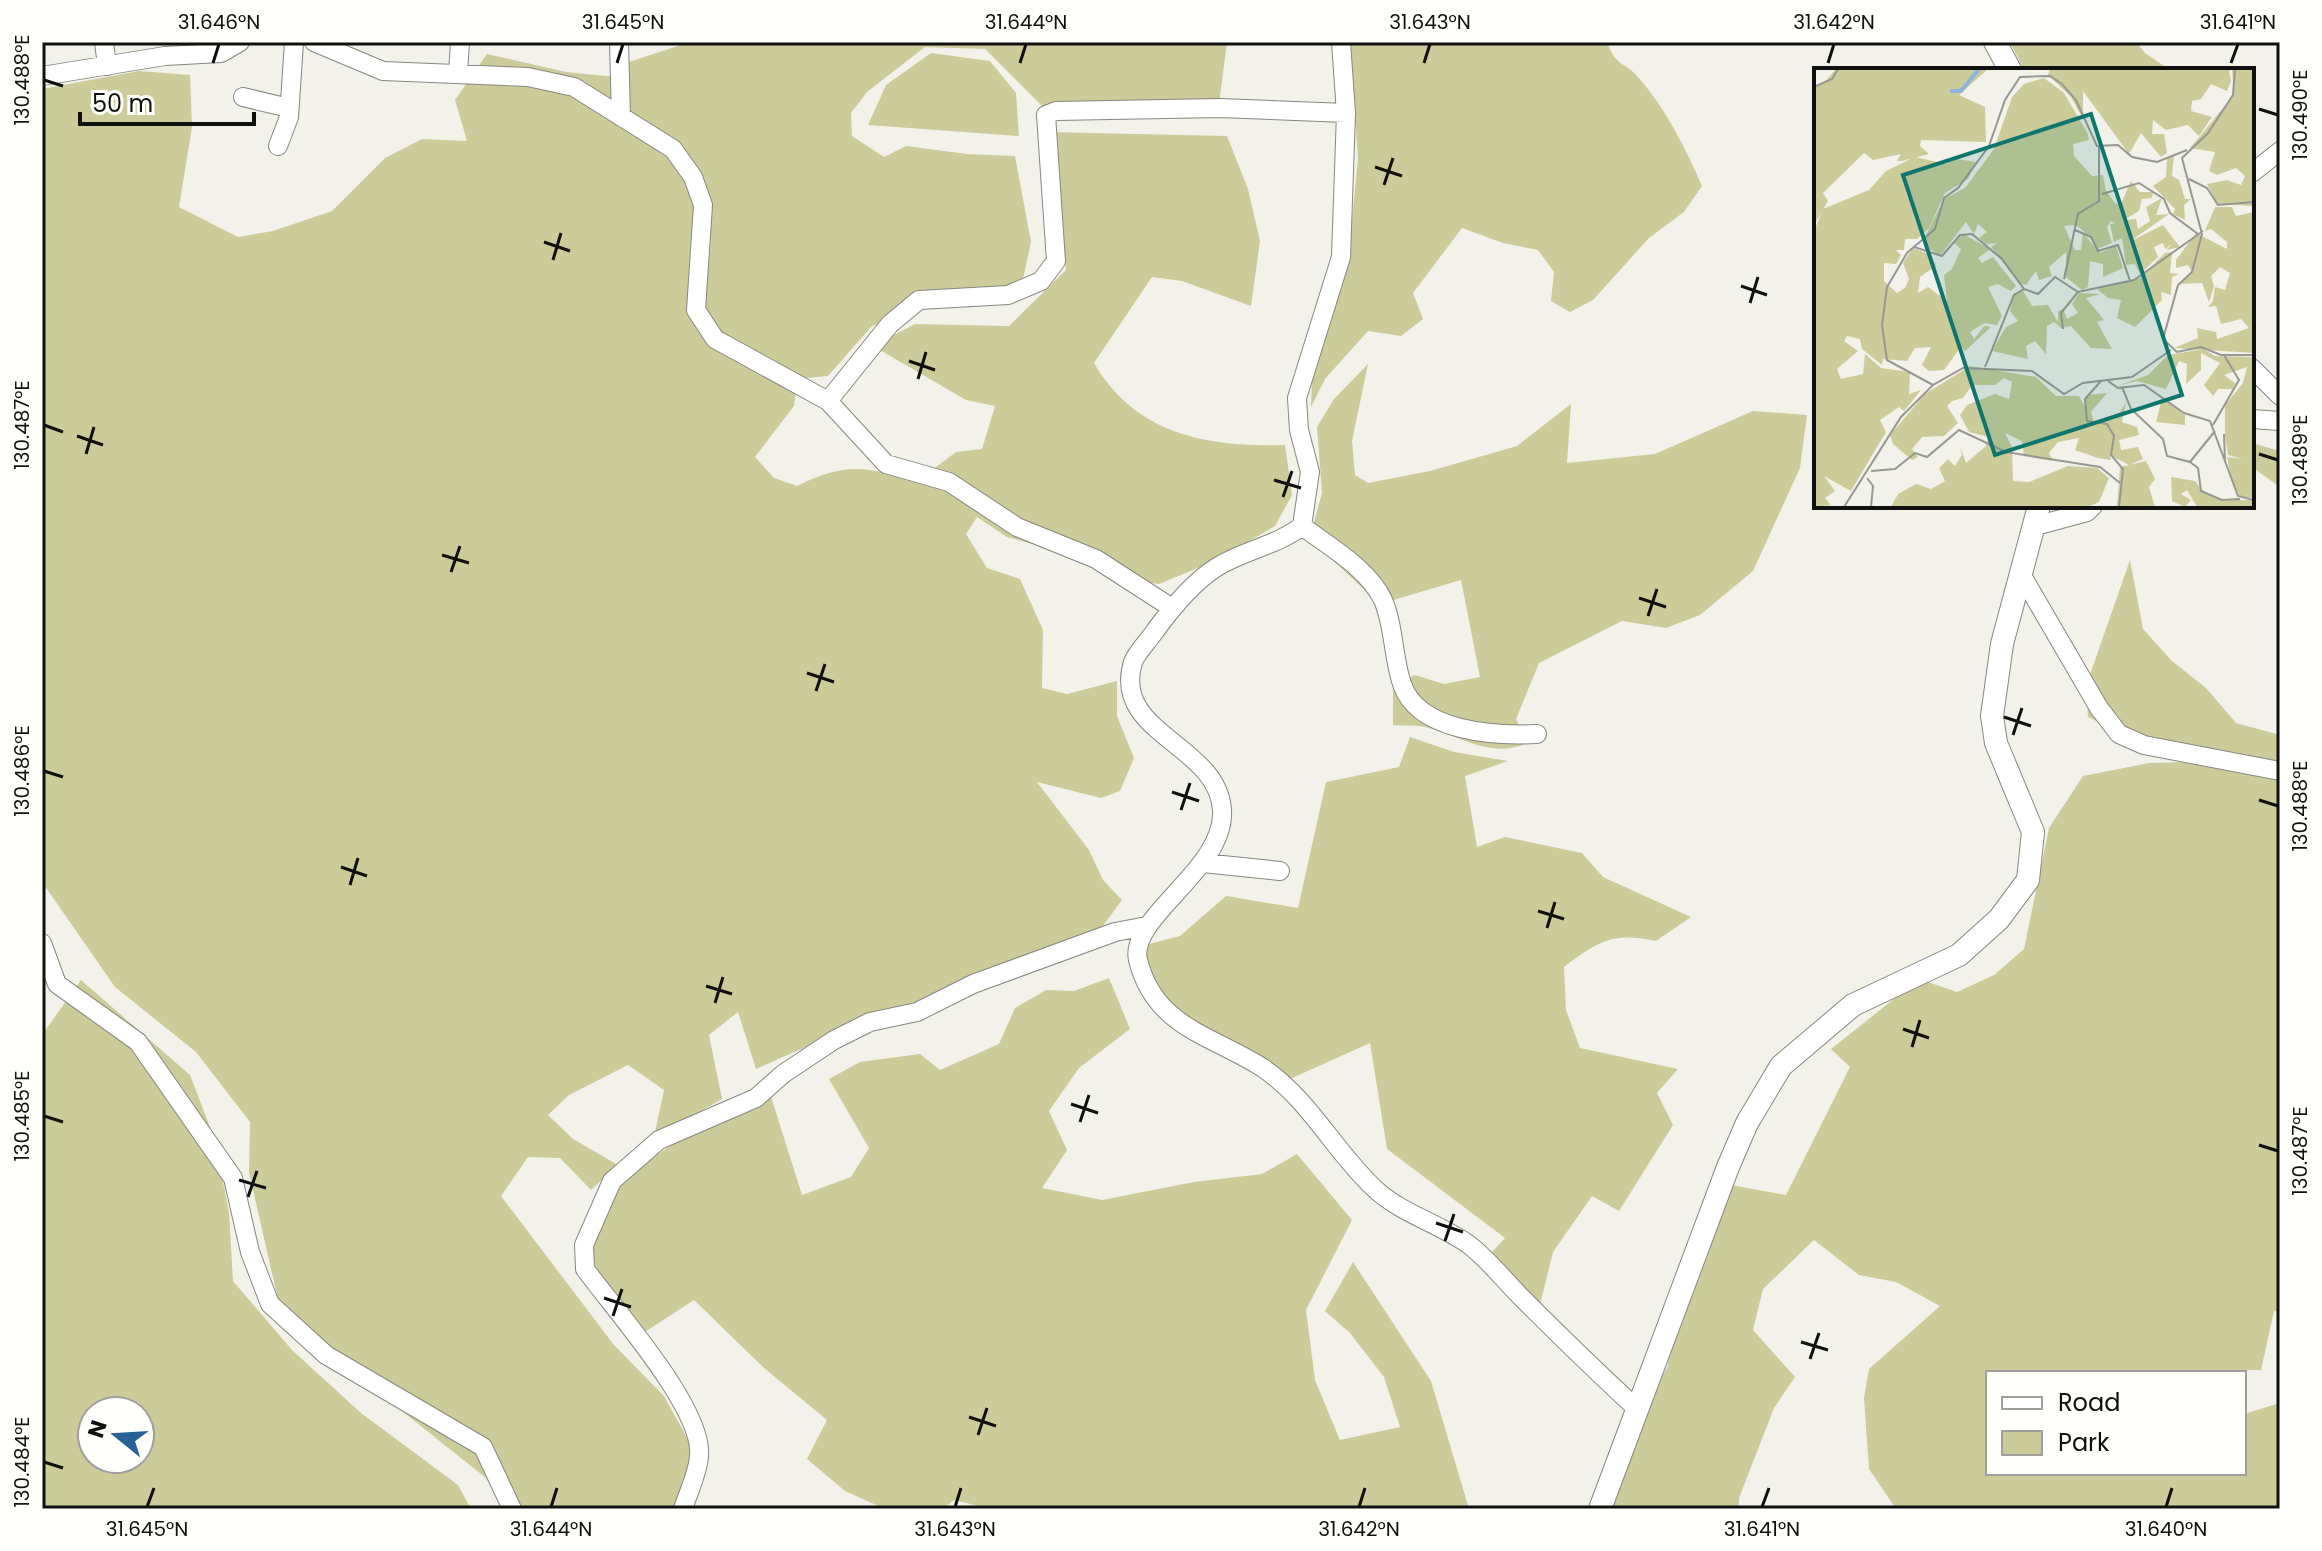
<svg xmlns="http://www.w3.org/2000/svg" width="2322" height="1551" font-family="Poppins,sans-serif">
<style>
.green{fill:#cbcc99;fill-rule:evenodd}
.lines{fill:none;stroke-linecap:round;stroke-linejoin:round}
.minor-casing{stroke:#868680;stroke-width:20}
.tertiary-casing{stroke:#868680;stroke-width:24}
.minor{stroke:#fff;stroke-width:18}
.tertiary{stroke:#fff;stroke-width:22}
.ticks{fill:none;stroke:#10100e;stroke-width:3}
.inset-river{fill:none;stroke:#8eb4de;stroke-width:4}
.inset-road{fill:none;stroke:#989893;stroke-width:2}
.view{fill:#0f766e;fill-opacity:0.15;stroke:#0f766e;stroke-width:4}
.inset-edge{fill:none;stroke:#10100e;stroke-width:4}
.neatline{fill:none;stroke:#10100e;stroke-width:3}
.ticks-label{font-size:20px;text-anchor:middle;fill:#10100e}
</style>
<rect width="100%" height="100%" fill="#f2f2eb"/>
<path class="green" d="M 690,42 L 1227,42 L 1219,104 L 1042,106 L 985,49 L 925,47 L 867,92 L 851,113 L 852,136 L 884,157 L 906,146 L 967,154 L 1015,156 L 1031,242 L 1023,279 L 987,295 L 919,302 L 871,327 L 828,376 L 797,379 L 794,406 L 755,457 L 774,478 L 797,486 C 845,462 867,466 916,482 L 956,452 L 982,449 L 995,406 L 966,400 L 873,346 L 915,324 L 1009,326 L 1066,270 L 1049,132 L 1227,136 L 1248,189 L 1260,241 L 1251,306 L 1182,281 L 1152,277 L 1094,363 C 1136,435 1207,447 1285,445 L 1292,495 L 1275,526 L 1217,560 L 1159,584 L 1136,581 L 1070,554 L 1007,537 L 977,517 L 966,534 L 987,568 L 1020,579 L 1043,630 L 1042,688 L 1067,694 L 1117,681 L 1117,716 L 1134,758 L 1120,791 L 1101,798 L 1037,782 L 1089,850 L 1103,880 L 1122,900 L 1089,945 L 945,1000 L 903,1025 L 880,1027 L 806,1047 L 756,1069 L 738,1012 L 709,1035 L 722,1099 L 654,1137 L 664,1090 L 628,1065 L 569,1095 L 548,1115 L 573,1139 L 618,1165 L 591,1190 L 560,1158 L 528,1157 L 501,1196 L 614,1345 L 664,1396 L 691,1445 L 693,1478 L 683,1509 L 504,1509 L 486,1478 L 392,1403 L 279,1304 L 249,1172 L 250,1122 L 196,1052 L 115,987 L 42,882 L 42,89 L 139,71 L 190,75 L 192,127 L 179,207 L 238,237 L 273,231 L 332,211 L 385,158 L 422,139 L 467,141 L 455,100 L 487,54 L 566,72 L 616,77 L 626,63 Z
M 1349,42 L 1607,42 C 1617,69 1624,60 1639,78 C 1667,111 1685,147 1702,186 L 1684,212 L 1649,238 L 1593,300 L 1570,312 L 1551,301 L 1554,272 L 1538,250 L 1503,243 L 1462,228 L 1413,293 L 1423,319 L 1401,336 L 1368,331 L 1325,379 L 1311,407 L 1313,351 L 1348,264 L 1358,157 Z
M 2010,42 L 2136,42 L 2145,53 L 2170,70 L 2024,70 Z
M 931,53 L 990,61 L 1016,93 L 1019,136 L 868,125 L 886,85 Z
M 1368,364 L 1352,441 L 1355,475 L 1368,483 L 1430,471 L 1517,446 L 1571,404 L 1567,463 L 1655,454 L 1753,411 L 1807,415 L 1800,468 L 1753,571 L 1700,615 L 1666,628 L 1622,621 L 1539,663 L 1516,719 L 1528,743 C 1488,761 1457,732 1419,726 C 1411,725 1402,726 1393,725 L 1393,684 L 1415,675 L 1444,684 L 1480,677 L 1461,580 L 1380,604 L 1328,556 L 1314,522 L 1322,493 L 1317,427 L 1334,399 Z
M 2252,443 L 2280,451 L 2280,487 L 2253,468 Z
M 2130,560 L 2143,629 L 2172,661 L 2206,688 L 2236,723 L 2280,735 L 2280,1312 L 2274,1311 L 2261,1370 L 1988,1373 L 1988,1473 L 2244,1473 L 2244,1414 L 2280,1403 L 2280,1509 L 1896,1509 L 1869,1469 L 1864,1398 L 1869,1369 L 1940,1306 L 1896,1282 L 1859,1275 L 1814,1240 L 1763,1289 L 1753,1330 L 1795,1377 L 1774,1408 L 1739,1498 L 1739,1509 L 1595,1509 L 1622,1445 L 1668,1366 L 1672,1305 L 1731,1185 L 1786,1195 L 1850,1067 L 1831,1049 L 1919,979 L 1957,992 L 1994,975 L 2024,949 L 2049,828 L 2083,776 L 2149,763 L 2187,762 L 2157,737 L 2125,735 L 2088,717 L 2086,686 Z
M 1410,737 L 1454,752 L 1508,761 L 1465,776 L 1477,847 L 1505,837 L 1582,853 L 1603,877 L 1691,917 L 1656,941 C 1612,932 1599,941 1564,967 L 1566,1010 L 1580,1048 L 1678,1069 L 1657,1093 L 1673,1125 L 1619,1211 L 1592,1196 L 1553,1252 L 1537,1317 L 1480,1265 L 1505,1238 L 1387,1149 L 1370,1043 L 1279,1084 L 1157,1014 L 1141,984 L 1145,945 L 1180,936 L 1226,896 L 1298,908 L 1326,782 L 1399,767 Z
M 1109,978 L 1130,1029 L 1079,1068 L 1049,1111 L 1067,1150 L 1042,1188 L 1102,1200 L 1194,1182 L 1262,1174 L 1297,1154 L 1352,1220 L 1306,1310 L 1315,1380 L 1340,1440 L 1400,1427 L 1384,1377 L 1350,1333 L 1325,1311 L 1353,1262 L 1431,1381 L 1469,1509 L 991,1509 L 954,1500 L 943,1509 L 885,1509 L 845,1491 L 807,1459 L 827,1420 L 764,1368 L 694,1300 L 631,1341 L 584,1252 C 587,1241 589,1226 595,1217 C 637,1158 707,1122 768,1087 L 802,1195 L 851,1177 L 869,1148 L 829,1079 L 860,1062 L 920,1054 L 940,1070 L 999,1044 L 1015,1008 L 1046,990 L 1074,991 Z
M 81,980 L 190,1075 L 215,1140 L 229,1213 L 233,1281 L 292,1350 L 361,1413 L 458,1485 L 471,1509 L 42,1509 L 42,1035 ZM 92,1411 L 140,1411 L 140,1459 L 92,1459 Z"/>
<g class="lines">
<defs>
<path id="minor" d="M 104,42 L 107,66
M 314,42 L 383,71 L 528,77 L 574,87 L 673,149 L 693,177 L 703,205 L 696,310 L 715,339 L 828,401 L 886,464 L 949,482 L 1017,527 L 1096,559 L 1172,608
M 619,42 L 621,117
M 1341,42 L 1346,113 L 1341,257 L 1297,398 L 1299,430 L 1310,472 L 1302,526 C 1276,546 1244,550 1217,567 C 1193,582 1171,609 1155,631 C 1149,640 1137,652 1133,662 C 1111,734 1218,744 1222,810 C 1226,869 1128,917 1138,960 C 1155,1028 1212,1035 1263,1068 C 1310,1100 1334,1151 1375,1189 C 1402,1214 1438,1223 1468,1244 C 1487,1258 1504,1280 1522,1298 C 1559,1335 1597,1372 1636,1408
M 458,74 L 460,42
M 42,76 L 165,56 L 221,53 L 240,42
M 243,97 L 289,108
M 278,146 L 289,117 L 294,42
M 2252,173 L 2280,151
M 2252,368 L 2280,396
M 828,401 L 890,324 L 919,300 L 1008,295 L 1041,281 L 1056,261 L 1046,115 L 1056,111 L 1220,108 L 1346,113
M 2252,419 L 2280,421
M 1302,526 C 1328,546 1368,568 1383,600 C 1394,625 1393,658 1402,684 C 1418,732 1495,736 1537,734
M 2035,526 L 2087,512 L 2093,506
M 2021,574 L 2099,708 L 2119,734 L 2144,745 L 2280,771
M 1203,863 L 1280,871
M 42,943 L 57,984 L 138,1042 L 233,1178 L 250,1252 L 270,1304 L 326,1355 L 483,1447 L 512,1509
M 683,1509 C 688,1493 698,1473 699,1456 C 704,1409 614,1309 585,1269 L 584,1245 L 612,1181 L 659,1140 L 756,1098 L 783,1074 L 834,1040 L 870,1022 L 917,1012 L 973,984 L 1115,932 L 1147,926"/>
<path id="tertiary" d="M 1995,42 L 2010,70
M 1600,1509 L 1728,1167 L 1747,1123 L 1781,1066 L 1853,1005 L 1959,955 L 1999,919 L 2028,880 L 2033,832 L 1996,743 L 1992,716 L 2002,644 L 2039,506"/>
</defs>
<use href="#minor" class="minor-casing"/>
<use href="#tertiary" class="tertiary-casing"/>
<use href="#minor" class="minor"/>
<use href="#tertiary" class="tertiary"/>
</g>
<path class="ticks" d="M 213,63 L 219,44M 617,63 L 623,44M 1020,63 L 1026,44M 1424,63 L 1430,44M 1828,63 L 1834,44M 2231,63 L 2238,44M 44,80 L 63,86M 2259,109 L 2278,115M 1375,167 L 1402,176M 1384,185 L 1393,158M 544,242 L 570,251M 553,260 L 561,233M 1741,286 L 1767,295M 1750,303 L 1758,277M 909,361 L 935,370M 918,379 L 926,352M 44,425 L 63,432M 77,436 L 103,445M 86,454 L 94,427M 2259,454 L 2278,460M 1274,480 L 1301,488M 1283,497 L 1292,471M 442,555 L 469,563M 451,572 L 460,546M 1639,598 L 1666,607M 1648,616 L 1657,589M 807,673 L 834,682M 816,691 L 825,664M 2004,717 L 2031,726M 2013,735 L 2022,708M 44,771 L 63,777M 1172,792 L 1199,801M 2259,800 L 2278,806M 1181,810 L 1190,783M 341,867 L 367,876M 350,885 L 358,858M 1538,911 L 1564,919M 1547,928 L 1555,902M 706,986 L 732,994M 715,1003 L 723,977M 1903,1029 L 1929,1038M 1912,1047 L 1920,1020M 1071,1104 L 1098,1113M 44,1116 L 63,1122M 1080,1122 L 1089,1095M 2259,1145 L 2278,1151M 239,1180 L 266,1188M 248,1197 L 257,1171M 1436,1223 L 1463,1232M 1445,1241 L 1454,1214M 604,1298 L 631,1307M 613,1316 L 622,1289M 1801,1342 L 1828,1350M 1810,1359 L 1819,1333M 969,1417 L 996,1426M 978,1435 L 987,1408M 44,1462 L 63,1468M 147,1507 L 154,1488M 551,1507 L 557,1488M 955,1507 L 961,1488M 1359,1507 L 1365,1488M 1762,1507 L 1769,1488M 2166,1507 L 2172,1488"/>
<g transform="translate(1814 68)">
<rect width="440" height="440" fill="#f2f2eb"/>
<path d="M 22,1 L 174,1 L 145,27 L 171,39 L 172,74 L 107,72 L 106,78 L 115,86 L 88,93 L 83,93 L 87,86 L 59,92 L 50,85 L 9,125 L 14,133 L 0,157 L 0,18 L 9,16 ZM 236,1 L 415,1 L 417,13 L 413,23 L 397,16 L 387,31 L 378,33 L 377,43 L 398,49 L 385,68 L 374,57 L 352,62 L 339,52 L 338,66 L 350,66 L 353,85 L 347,89 L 327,65 L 315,86 L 269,23 L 269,51 L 257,29 L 234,7 ZM 418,1 L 440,1 L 440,138 L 403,136 L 393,116 L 413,112 L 427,117 L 431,108 L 422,100 L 403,107 L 395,103 L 401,84 L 376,80 L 420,27 ZM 230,10 L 250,25 L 274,66 L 275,72 L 259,76 L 260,88 L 278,108 L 289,107 L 292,123 L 301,135 L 306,138 L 317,113 L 326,124 L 339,124 L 338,130 L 328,131 L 325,143 L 310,152 L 322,151 L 324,161 L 336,153 L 332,139 L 348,130 L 342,147 L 355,146 L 315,174 L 349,157 L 366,179 L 352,182 L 358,176 L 351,181 L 349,175 L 340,179 L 344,189 L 326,206 L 321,196 L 312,197 L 308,170 L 300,174 L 296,156 L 301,155 L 297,153 L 293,159 L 298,175 L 283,181 L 276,169 L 262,157 L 250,158 L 261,182 L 267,182 L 269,165 L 286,185 L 302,178 L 309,200 L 289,209 L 289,196 L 276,193 L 274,219 L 268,222 L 252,209 L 252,184 L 235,199 L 238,208 L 225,212 L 222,203 L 212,217 L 205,215 L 177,179 L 183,175 L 172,176 L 165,170 L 173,164 L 164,156 L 160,166 L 152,154 L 126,188 L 112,178 L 110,171 L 130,131 L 151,120 L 180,81 L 198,29 L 210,16 ZM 360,86 L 358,108 L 365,112 L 371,131 L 377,131 L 370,137 L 371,152 L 359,146 L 361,141 L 339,118 L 352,109 L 353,91 ZM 101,89 L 132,96 L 143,91 L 162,94 L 154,111 L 131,125 L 115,160 L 103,171 L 91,171 L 90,182 L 82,182 L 87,187 L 82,196 L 70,195 L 70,213 L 83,225 L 91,220 L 95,211 L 89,195 L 99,180 L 117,187 L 122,198 L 106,209 L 104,225 L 114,219 L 133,233 L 130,207 L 138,201 L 147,181 L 140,175 L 149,166 L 176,181 L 164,190 L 168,195 L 179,189 L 202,218 L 197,223 L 184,216 L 174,219 L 188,248 L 183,257 L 170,255 L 156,264 L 160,271 L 170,258 L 177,259 L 151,283 L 147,279 L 130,302 L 115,303 L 108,297 L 117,279 L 101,280 L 93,293 L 69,291 L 68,297 L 48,281 L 46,271 L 33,268 L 30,273 L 44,283 L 23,301 L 27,311 L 49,306 L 51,286 L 67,300 L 96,304 L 95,326 L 107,322 L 90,343 L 85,339 L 66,352 L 72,364 L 37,423 L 10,408 L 21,423 L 11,430 L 17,437 L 0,439 L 0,163 L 9,141 L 55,122 L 72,103 ZM 401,139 L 418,139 L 422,148 L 440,144 L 440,285 L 360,280 L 384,270 L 383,260 L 402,264 L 403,271 L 435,260 L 427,251 L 407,256 L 402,238 L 394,239 L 399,233 L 401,219 L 411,222 L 416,205 L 406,199 L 397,208 L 400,218 L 395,234 L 388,215 L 366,216 L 378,204 L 374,197 L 362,200 L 362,192 L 382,165 L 413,181 L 413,174 L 397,161 L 391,163 ZM 358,184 L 356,205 L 365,206 L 358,209 L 357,227 L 347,224 L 348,232 L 321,259 L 303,250 L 307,232 L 294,230 L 283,221 L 326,210 L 351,185 ZM 208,221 L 218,238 L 234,237 L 244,254 L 244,243 L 249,241 L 253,251 L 264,245 L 258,236 L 265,225 L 287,226 L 272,230 L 290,252 L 283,254 L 298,281 L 277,280 L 257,258 L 247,260 L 240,254 L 233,258 L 232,286 L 221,273 L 212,278 L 214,291 L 178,283 L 192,259 L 204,253 L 196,243 L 200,226 ZM 389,281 L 401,288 L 440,289 L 440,430 L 426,428 L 418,414 L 413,389 L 429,391 L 414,387 L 411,367 L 411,337 L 429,315 L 433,299 L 410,307 L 421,315 L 419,321 L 404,321 L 399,328 L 390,317 L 406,295 L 387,285 L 387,302 L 372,316 L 373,296 L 365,293 L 352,321 L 323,313 L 303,318 L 334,307 L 354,287 ZM 156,298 L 222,309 L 242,328 L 265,328 L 271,339 L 272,327 L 293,325 L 277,344 L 280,355 L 301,351 L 312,335 L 308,354 L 323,359 L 325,367 L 305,372 L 307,382 L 324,379 L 329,391 L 315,397 L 296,387 L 297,392 L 284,390 L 261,382 L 265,370 L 244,374 L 235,385 L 239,393 L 210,388 L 208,373 L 191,365 L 198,379 L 199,413 L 215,414 L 254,398 L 283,400 L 295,410 L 285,434 L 274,439 L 77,439 L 84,426 L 102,416 L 117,421 L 131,413 L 125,400 L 134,391 L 141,398 L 148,387 L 146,378 L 152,395 L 172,378 L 174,369 L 155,364 L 146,347 L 153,337 L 181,326 L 195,331 L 198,314 L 190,310 L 181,317 L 158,317 L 149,330 L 138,333 L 133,338 L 144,355 L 130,368 L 108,369 L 98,381 L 104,389 L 98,392 L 79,376 L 76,367 L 111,326 ZM 348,330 L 371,347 L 371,357 L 342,354 ZM 332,393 L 341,411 L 335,419 L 341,439 L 303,439 L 306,399 ZM 357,409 L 381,413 L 391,425 L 408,432 L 440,432 L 440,439 L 383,439 L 373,422 L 367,426 L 377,432 L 371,439 L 358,433 Z" fill="#cbcc99"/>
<path class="inset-river" d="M 136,23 L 147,23 L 165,1"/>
<path class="inset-road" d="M 421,1 L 419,27 L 394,65 L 368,90 L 388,166 L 378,204 L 364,217 L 349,271 L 363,284 L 387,279 L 407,287 L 440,287M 0,19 L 18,11 L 24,1M 375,111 L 393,120 L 404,137 L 440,134M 288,126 L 325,115 L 350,131 L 356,145 L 384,166M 261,162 L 277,169 L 284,183 L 304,177 L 316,213M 100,179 L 128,188 L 146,167 L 158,166 L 188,191 L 210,221 L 224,226 L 241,209 L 264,224 L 320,212 L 389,163M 250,211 L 264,146 L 285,133 L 285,79M 249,261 L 247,245 L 264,224M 171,299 L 200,227 L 210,221M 287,313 L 271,331 L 273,353 L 293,356 L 300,368 L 297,387 L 309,401 L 305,439M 294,313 L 304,320 L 330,317 L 370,345 L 396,353 L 424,428 L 440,432M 119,317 L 73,292 L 68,257 L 73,219 L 93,185 L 121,161 L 130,130 L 144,120 L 175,78 L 191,32 L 206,9 L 236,8 L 248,16 L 262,32 L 283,78 L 304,77 L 318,89 L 343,94 L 373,82M 308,319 L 317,341 L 349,371 L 353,388 L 376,394 L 401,363M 399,357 L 425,312 L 410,287M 410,366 L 411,394M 376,394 L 384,400 L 387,423 L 408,432 L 426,431M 57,403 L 81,401 L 101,385 L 113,389 L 145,362 L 192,384 L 286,399 L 306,415M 53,410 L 59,418 L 57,439M 30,439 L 87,349 L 119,317 L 149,300 L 218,303 L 250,326 L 269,315 L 318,309 L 357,282"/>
<path class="view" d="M 277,46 L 368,327 L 181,387 L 89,107 Z"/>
<rect width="440" height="440" class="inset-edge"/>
</g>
<rect width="2322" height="1551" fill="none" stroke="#fffffc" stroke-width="88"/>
<rect x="1986" y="1371" width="260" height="104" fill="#fffffc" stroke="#9f9f9d" stroke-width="2"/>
<rect x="2002" y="1397" width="40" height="12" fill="#ffffff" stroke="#9f9f9d" stroke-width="2"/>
<text x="2058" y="1411" font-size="24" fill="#10100e">Road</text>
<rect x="2002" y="1431" width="40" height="24" fill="#cbcc99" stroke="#9f9f9d" stroke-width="2"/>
<text x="2058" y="1451" font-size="24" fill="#10100e">Park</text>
<g transform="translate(116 1435) rotate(288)"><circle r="38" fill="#fffffc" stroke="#9f9f9d" stroke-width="2"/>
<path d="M0-6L14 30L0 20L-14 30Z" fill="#286098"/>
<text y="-12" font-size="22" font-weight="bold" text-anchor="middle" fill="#10100e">N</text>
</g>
<path d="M80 112v12h174v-12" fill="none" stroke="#10100e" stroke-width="4"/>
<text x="92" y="112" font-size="24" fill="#10100e" stroke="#fffffc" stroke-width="6" paint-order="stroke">50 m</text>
<rect x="44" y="44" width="2234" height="1463" class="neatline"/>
<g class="ticks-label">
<text x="219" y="29">31.646°N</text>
<text x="623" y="29">31.645°N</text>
<text x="1026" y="29">31.644°N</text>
<text x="1430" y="29">31.643°N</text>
<text x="1834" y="29">31.642°N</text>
<text x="2238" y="29">31.641°N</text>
<text transform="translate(22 80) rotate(-90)" y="7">130.488°E</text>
<text transform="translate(2300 115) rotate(-90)" y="7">130.490°E</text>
<text transform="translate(22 425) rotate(-90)" y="7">130.487°E</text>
<text transform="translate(2300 460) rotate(-90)" y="7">130.489°E</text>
<text transform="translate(22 771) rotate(-90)" y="7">130.486°E</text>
<text transform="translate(2300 806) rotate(-90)" y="7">130.488°E</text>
<text transform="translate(22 1116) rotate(-90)" y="7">130.485°E</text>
<text transform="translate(2300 1151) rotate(-90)" y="7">130.487°E</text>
<text transform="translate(22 1462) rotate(-90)" y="7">130.484°E</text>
<text x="147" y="1536">31.645°N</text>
<text x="551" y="1536">31.644°N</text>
<text x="955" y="1536">31.643°N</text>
<text x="1359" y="1536">31.642°N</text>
<text x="1762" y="1536">31.641°N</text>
<text x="2166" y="1536">31.640°N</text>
</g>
</svg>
